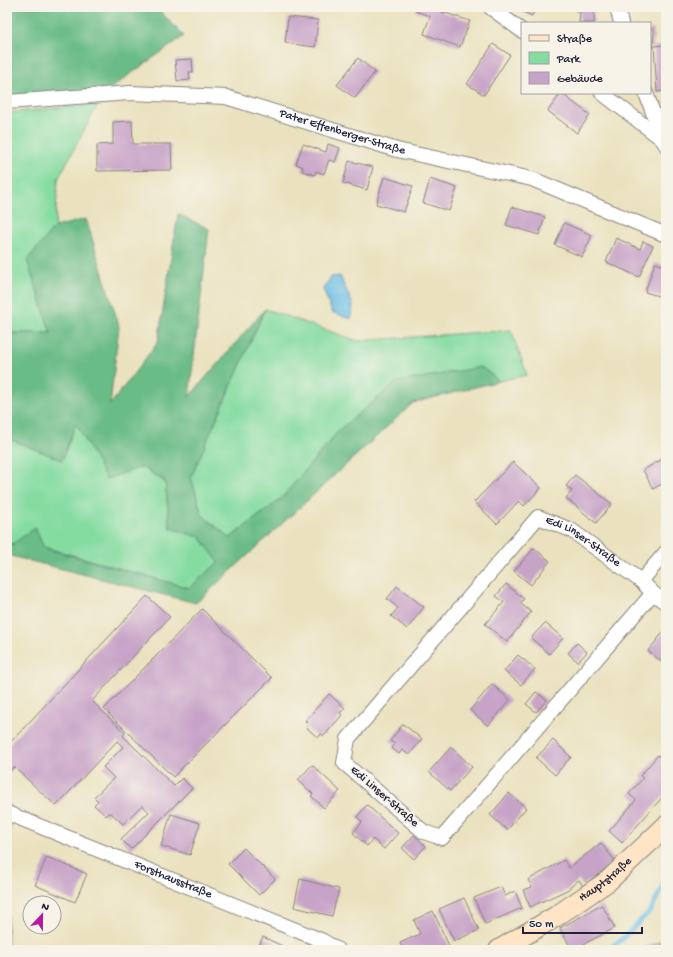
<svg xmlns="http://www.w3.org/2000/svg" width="673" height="957" font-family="'Gochi Hand',sans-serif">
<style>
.green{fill:#84dca1;stroke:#537f6e}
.forest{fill:#6bbc87;stroke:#466f61}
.water{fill:#6abfe6;stroke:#467090}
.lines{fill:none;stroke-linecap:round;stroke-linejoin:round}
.stream{stroke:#6abfe6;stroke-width:5}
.building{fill:#c7a3c8}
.street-casing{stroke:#86827d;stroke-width:16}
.secondary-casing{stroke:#86827d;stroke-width:22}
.street{stroke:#fff;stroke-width:14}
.secondary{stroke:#ffe4c6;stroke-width:20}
.labels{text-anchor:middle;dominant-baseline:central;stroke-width:4;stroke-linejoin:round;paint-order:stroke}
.street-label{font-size:12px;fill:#22223b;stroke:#f7f3e8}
</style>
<rect width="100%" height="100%" fill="#f7f3e8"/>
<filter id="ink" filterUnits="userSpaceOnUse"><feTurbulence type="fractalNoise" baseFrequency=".025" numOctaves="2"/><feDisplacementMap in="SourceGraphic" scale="8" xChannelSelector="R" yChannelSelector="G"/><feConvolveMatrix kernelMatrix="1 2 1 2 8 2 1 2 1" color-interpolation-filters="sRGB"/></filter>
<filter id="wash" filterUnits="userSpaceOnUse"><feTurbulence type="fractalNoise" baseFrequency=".012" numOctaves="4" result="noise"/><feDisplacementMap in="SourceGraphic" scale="16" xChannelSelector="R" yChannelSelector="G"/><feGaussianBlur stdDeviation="0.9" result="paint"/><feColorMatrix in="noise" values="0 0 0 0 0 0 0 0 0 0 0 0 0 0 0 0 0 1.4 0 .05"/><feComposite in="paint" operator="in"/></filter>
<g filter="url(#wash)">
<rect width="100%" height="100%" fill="#eae2bf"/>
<path class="green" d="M 98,104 L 58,179 L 55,227 L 28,260 L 51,333 L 7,333 L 7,113 Z
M 265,309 L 358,341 L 511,330 L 527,375 L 499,381 L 481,367 L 341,428 L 281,499 L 230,538 L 202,515 L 191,477 Z
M 76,423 L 165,482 L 170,528 L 200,537 L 219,562 L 189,588 L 44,547 L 7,543 L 7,447 L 12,440 L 62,460 Z
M 7,804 L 11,806 L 7,950 Z"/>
<path class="forest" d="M 7,7 L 156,7 L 184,36 L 105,92 L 7,95 Z
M 178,214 L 209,229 L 189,397 L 265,309 L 191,477 L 202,515 L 230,538 L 281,499 L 341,428 L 397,382 L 481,367 L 499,381 L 413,403 L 196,603 L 7,555 L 7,543 L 11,545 L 35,528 L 44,548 L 189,588 L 219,562 L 200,537 L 170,528 L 165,481 L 142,467 L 106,479 L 76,423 L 62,460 L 12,440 L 7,447 L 7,333 L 51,333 L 27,260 L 55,227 L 86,219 L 119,326 L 110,405 L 158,342 Z
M 666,939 L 666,950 L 639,950 Z"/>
<path class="water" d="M 340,276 L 353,305 L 351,319 L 332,312 L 323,289 L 331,277 Z"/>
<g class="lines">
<path class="stream" d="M 606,950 L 621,940 L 651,910 L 666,879"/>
</g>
<g id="blocks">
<path class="building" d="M 418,7 L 444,7 L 442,12 L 470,21 L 460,47 L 424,34 L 430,16 L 415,11 Z
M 511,7 L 536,7 L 532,16 Z
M 577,7 L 594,7 L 594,23 L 579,23 L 580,11 L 576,11 Z
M 288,17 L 318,20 L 315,47 L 285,43 Z
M 650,29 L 654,29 L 653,48 L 650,47 Z
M 493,44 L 510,55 L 484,95 L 467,84 Z
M 666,45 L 666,91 L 657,92 L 654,46 Z
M 358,58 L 375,72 L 355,98 L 337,85 Z
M 192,59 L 193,72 L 189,72 L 190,80 L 177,81 L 175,60 Z
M 561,93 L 590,115 L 577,133 L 548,111 Z
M 132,121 L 133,144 L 171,144 L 172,170 L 97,171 L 97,145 L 113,144 L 113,122 Z
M 303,144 L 326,152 L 328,144 L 340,148 L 335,162 L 329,160 L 324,174 L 316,171 L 315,175 L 302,171 L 303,167 L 296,164 Z
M 349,161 L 373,167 L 367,190 L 343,183 Z
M 384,177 L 413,186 L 404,212 L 376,204 Z
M 430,179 L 457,188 L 449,211 L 423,203 Z
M 512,207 L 545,217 L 539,235 L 506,225 Z
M 564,223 L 592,235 L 582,257 L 555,245 Z
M 616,238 L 640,249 L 643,241 L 653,246 L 639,277 L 606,262 Z
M 655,263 L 666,266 L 666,284 L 662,297 L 645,292 Z
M 666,457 L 666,487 L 664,483 L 653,489 L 643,470 Z
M 513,462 L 541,488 L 524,506 L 519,501 L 497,524 L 474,502 Z
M 575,475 L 612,504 L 596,523 L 566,498 L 572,491 L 566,486 Z
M 534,548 L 550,561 L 531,585 L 514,571 Z
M 506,584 L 524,599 L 520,603 L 531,612 L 507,642 L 485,624 L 504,602 L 496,596 Z
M 397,586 L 424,607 L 407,629 L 391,616 L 398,608 L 387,599 Z
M 147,596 L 170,617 L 92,701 L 125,733 L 123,736 L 174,786 L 182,778 L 192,788 L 131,849 L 121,839 L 149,812 L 142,805 L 123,824 L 110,812 L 106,816 L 94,805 L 98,801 L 94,797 L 114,778 L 103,767 L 123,747 L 117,741 L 56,806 L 14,767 L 7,775 L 7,746 Z
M 202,609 L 272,678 L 173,777 L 104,709 Z
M 545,623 L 563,638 L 549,654 L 531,638 Z
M 665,630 L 666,631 L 666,665 L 648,651 Z
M 577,643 L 587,652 L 578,662 L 568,653 Z
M 518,655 L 535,669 L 521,685 L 504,671 Z
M 492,684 L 510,700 L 488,726 L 470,710 Z
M 536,692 L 547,700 L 536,712 L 526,704 Z
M 329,694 L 345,708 L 340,713 L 342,715 L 324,736 L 321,734 L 318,738 L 306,727 L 308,724 L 305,721 Z
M 403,724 L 422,739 L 409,755 L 402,750 L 399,754 L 392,748 L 395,744 L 390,741 Z
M 553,740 L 571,757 L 555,775 L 536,758 Z
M 451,747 L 472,767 L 450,791 L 429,772 Z
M 658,755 L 666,762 L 666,793 L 622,843 L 609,831 L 636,800 L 629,794 L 643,778 L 640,776 Z
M 312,765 L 340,791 L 324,808 L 311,796 L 313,794 L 298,780 Z
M 509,793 L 526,808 L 507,830 L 490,815 Z
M 367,805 L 398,833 L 384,849 L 373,839 L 367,846 L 353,833 L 362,822 L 357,817 Z
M 171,814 L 200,823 L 190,855 L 161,846 Z
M 414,835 L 426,846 L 414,859 L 402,848 Z
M 601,843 L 615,861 L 583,886 L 579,880 L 567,890 L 530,907 L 523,890 L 532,887 L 528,880 L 564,860 L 569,868 Z
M 244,848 L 275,879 L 259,895 L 228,864 Z
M 47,857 L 87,874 L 75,902 L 35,885 Z
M 300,879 L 339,889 L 332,916 L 294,907 Z
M 501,887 L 505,896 L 515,891 L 522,908 L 485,924 L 474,898 Z
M 464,898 L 479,930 L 454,941 L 439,909 Z
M 602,905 L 615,928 L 572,950 L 560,928 Z
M 433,911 L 450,948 L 444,950 L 403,950 L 400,943 L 420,934 L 414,920 Z
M 263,937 L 291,950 L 257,950 Z"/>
</g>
</g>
<g filter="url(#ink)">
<use href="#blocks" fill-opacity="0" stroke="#86827d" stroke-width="1"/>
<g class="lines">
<defs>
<g id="street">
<path d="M 490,7 L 522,31"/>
<path d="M 617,7 L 621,23"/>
<path d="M 602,93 L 662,139 L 666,145"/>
<path d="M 646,93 L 662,139"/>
<path id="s1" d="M 7,102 L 130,93 L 226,97 L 397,150 L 532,179 L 666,235"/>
<path d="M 641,581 L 666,552"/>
<path id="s2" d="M 653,593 L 442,838 L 424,832 L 344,763 L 348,739 L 538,517 L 571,530 L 641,581 L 653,593 L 666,603"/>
<path id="s3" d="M 7,813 L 323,941 L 338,950"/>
</g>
<g id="secondary">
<path id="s4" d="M 499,950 L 555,917 L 608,881 L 666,826"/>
</g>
</defs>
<use href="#street" class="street-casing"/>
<use href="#secondary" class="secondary-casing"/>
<use href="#street" class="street"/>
<use href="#secondary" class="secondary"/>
</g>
</g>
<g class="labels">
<g class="street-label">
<text stroke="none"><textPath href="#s1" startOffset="341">Pater Effenberger-Straße</textPath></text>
<text stroke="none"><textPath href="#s2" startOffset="816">Edi Linser-Straße</textPath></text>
<text transform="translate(384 797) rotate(41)">Edi Linser-Straße</text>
<text stroke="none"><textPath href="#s4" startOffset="128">Hauptstraße</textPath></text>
<text stroke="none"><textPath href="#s3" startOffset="179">Forsthausstraße</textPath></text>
</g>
</g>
<rect width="673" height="957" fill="none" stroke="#f7f3e8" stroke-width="24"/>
<rect x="521" y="22" width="130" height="72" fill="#f7f3e8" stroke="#a29fa3"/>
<rect x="529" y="35" width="20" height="6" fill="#ffe4c6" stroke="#a29fa3"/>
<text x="557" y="42" font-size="12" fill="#22223b">Straße</text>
<rect x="529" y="52" width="20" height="12" fill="#84dca1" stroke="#a29fa3"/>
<text x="557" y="62" font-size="12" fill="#22223b">Park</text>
<rect x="529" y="72" width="20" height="12" fill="#c7a3c8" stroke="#a29fa3"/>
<text x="557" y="82" font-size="12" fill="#22223b">Gebäude</text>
<g transform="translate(42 915) rotate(22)"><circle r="19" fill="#f7f3e8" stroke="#a29fa3"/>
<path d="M0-3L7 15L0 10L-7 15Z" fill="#b5179e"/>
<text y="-6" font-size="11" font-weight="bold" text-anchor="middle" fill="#22223b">N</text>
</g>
<path d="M523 927v6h119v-6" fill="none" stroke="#22223b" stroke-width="2"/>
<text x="529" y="927" font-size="12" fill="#22223b" stroke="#f7f3e8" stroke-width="3" paint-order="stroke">50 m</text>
</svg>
